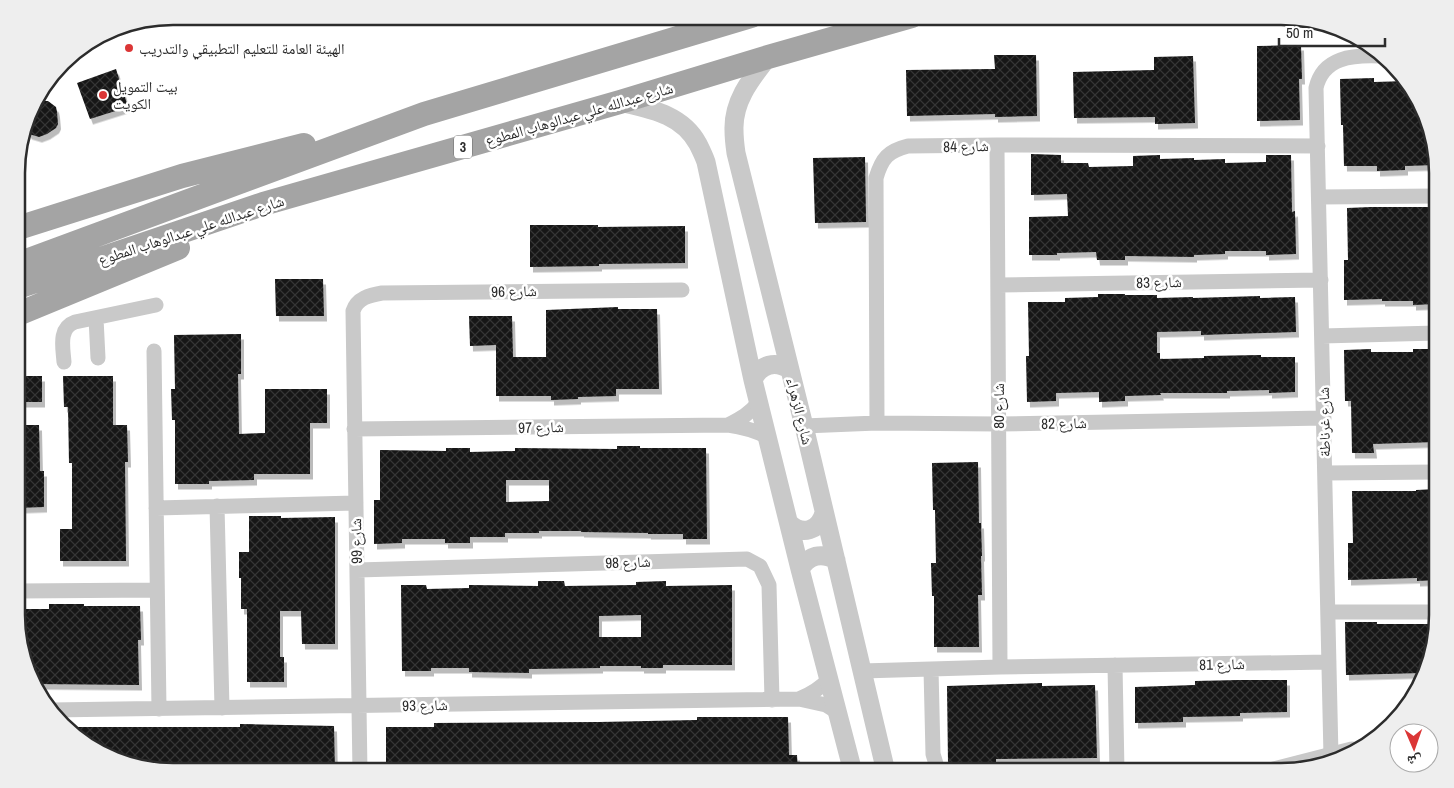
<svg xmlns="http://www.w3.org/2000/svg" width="1454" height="788" font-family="'Archivo Narrow','Noto Naskh Arabic',sans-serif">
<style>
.building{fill:url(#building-cross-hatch);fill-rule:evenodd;filter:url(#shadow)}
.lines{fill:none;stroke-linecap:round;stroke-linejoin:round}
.minor{stroke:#c9c9c9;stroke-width:15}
.tertiary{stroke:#c9c9c9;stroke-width:19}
.primary{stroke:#a4a4a4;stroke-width:24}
.poi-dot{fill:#db3636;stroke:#fff;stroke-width:2}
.labels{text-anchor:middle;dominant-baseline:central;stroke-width:5;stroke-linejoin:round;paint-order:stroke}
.shield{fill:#fff;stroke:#6b6b6b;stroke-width:1}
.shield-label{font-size:14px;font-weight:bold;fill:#2c2c2c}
.poi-label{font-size:15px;fill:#2c2c2c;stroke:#fff;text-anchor:start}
.street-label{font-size:15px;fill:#2c2c2c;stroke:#fff}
.rim{fill:none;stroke:#2c2c2c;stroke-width:2.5}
</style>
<defs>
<pattern id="building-cross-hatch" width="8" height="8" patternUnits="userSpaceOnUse" patternTransform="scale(1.25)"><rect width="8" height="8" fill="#131313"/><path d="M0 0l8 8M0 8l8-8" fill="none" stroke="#363636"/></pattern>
<filter id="shadow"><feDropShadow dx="3" dy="5.5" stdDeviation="0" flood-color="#0004"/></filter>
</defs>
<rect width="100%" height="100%" fill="#fff"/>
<path class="building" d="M 1301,45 L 1302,79 L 1299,79 L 1300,120 L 1257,121 L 1257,46 Z
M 994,55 L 1036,55 L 1037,116 L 995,117 L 995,114 L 907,116 L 906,70 L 995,69 Z
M 1193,56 L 1195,123 L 1155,124 L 1155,117 L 1074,118 L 1073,72 L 1154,70 L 1154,57 Z
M 116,69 L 128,107 L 90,119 L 77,83 Z
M 1374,78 L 1374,82 L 1407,81 L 1412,86 L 1437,162 L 1437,165 L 1405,166 L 1405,170 L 1377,171 L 1377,166 L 1344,166 L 1343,125 L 1341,125 L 1340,79 Z
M 34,101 L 48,101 L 56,107 L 57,112 L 58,124 L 56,128 L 47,134 L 39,137 L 29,134 L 25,127 Z
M 1031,154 L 1061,155 L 1061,163 L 1088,163 L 1089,167 L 1133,166 L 1133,156 L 1160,155 L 1160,159 L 1194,158 L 1194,160 L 1225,159 L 1225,163 L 1266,162 L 1266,155 L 1291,155 L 1292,212 L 1295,211 L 1296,254 L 1266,255 L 1266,251 L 1225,251 L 1225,254 L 1194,255 L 1194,257 L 1125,256 L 1125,260 L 1097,260 L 1096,252 L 1057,253 L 1057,255 L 1029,255 L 1029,217 L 1068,216 L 1067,194 L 1031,195 Z
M 865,157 L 866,222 L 815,223 L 813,158 Z
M 1371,207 L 1437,207 L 1437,304 L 1413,305 L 1413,301 L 1382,301 L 1382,299 L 1344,300 L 1344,260 L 1348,260 L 1347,208 Z
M 530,225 L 598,225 L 598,227 L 685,226 L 685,263 L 599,264 L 599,266 L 530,267 Z
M 275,279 L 323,279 L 324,316 L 276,316 Z
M 1098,294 L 1125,294 L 1125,295 L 1157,295 L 1157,298 L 1193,297 L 1193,298 L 1260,296 L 1260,298 L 1295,297 L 1296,332 L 1201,335 L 1201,331 L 1157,332 L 1157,353 L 1160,353 L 1160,359 L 1204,358 L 1204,356 L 1261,355 L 1261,357 L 1295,357 L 1295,392 L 1269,393 L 1269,390 L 1227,391 L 1227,393 L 1160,393 L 1161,395 L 1125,396 L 1125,401 L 1099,402 L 1099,392 L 1056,393 L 1056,401 L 1027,402 L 1026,356 L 1029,356 L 1028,302 L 1065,302 L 1065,298 L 1098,297 Z
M 618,307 L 618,309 L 657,309 L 659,389 L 616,389 L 616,396 L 578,397 L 578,399 L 551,400 L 551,396 L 496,396 L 496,345 L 470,346 L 469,316 L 512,316 L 513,357 L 546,357 L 546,310 Z
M 241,334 L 241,374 L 238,374 L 239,434 L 265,433 L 265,389 L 327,389 L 327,423 L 310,423 L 310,474 L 254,474 L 254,480 L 209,481 L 209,484 L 175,484 L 175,420 L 172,420 L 171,389 L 175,389 L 174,335 Z
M 1371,349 L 1371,352 L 1413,352 L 1413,349 L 1437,349 L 1437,442 L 1373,444 L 1374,453 L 1352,453 L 1351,401 L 1345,401 L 1344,350 Z
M 18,376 L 42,376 L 42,402 L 18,402 Z
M 63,376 L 113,376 L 113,425 L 127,425 L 128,462 L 125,462 L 126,561 L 60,561 L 60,529 L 72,529 L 72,463 L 69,463 L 68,407 L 64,407 Z
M 18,425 L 39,425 L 40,471 L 44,471 L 44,507 L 18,508 Z
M 617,446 L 640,446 L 640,448 L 706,448 L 707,539 L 683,539 L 683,534 L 648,534 L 648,533 L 581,532 L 581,531 L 539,531 L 539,533 L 505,533 L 505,537 L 470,537 L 470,543 L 445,543 L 445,539 L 402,539 L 402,543 L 374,544 L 374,500 L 380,500 L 380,450 L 446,451 L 446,448 L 470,448 L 470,452 L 515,451 L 515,448 L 617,449 ZM 506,480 L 549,480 L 549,501 L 506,502 Z
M 978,462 L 979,523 L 981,523 L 982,556 L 981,556 L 982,595 L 978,595 L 979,647 L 934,647 L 934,596 L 932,596 L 931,563 L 936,563 L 935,510 L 933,510 L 932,463 Z
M 1437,489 L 1437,580 L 1417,581 L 1417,578 L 1348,580 L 1348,543 L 1353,543 L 1352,491 L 1416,491 L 1416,490 Z
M 249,516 L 281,516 L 281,518 L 335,517 L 335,644 L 302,644 L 301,611 L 280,611 L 280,657 L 284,657 L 284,682 L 247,682 L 247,609 L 241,609 L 241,578 L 239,578 L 239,552 L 249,552 Z
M 538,581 L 564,581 L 565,586 L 636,585 L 636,582 L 666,581 L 666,586 L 732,585 L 732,665 L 663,665 L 663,668 L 641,668 L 641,666 L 600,666 L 600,668 L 529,669 L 529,673 L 469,672 L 469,668 L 431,668 L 431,671 L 402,671 L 401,585 L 426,585 L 427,589 L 469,588 L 469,585 L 538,586 ZM 641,615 L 641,637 L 599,637 L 599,616 Z
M 49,604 L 84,604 L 84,606 L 140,606 L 141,640 L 138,640 L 139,685 L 36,684 L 18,636 L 18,609 L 49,609 Z
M 1345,622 L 1377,622 L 1377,624 L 1437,624 L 1423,673 L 1346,675 Z
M 1239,680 L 1287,680 L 1287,712 L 1240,713 L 1240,716 L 1183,717 L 1183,722 L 1135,723 L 1135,687 L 1195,685 L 1195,681 Z
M 1042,683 L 1042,686 L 1095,685 L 1097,758 L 996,759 L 996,762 L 948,763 L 947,686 Z
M 697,717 L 788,717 L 789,755 L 797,755 L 798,772 L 386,772 L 386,727 L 434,727 L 434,723 L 599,722 L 697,720 Z
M 240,724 L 334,726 L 335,772 L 172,772 L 95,751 L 69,727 L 240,727 Z"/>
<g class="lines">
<path class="minor" d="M 997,145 L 1000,667
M 1319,197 L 1437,196
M 998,285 L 1321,280
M 96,318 L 98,358
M 1322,336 L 1437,333
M 154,351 L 159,709
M 64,362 C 63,348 58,328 75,322 L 156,305
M 877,423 L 876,178 C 882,158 888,151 908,146 L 997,145 L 1318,146
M 728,425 C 742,418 749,414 759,402
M 804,426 L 877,423 L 998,424 L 1324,418
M 354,429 L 728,425 C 743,427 754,430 768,437
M 1325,473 L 1437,472
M 217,506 L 222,708
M 156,508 L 356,503
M 357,570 L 747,559 L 760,566 L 769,585 L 772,700
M 18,591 L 157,590
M 1328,612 L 1437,612
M 1115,665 L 1117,771
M 931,669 L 933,754 L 936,764 L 940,772
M 862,671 L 1000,667 L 1329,662
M 799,699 C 811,694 820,689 829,679
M 51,710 L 799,699 L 826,705 L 837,712
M 1331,756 L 1316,88 C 1323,57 1353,55 1379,56
M 360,772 L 353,311 C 357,298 370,295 382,293 L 682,290"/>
<path class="tertiary" d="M 768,57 C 751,79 733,101 734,130 C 734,138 735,146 736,153 L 804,426 L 886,772
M 620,102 C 650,109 682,114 698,144 C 701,150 704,156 706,162 L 753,380 L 800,569 L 853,772
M 753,380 C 760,364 776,360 790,370
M 789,523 C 802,536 819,531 824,513
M 800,569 C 809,555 821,552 836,560
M 1274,771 L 1352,751"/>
<path class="primary" d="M 18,228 L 182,176 L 304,145
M 18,264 L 424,114 L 751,16
M 18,287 L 263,204 L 620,102 L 768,57 L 912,16
M 18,314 L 178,248"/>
</g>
<g class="poi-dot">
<circle cx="129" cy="48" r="5"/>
<circle cx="103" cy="95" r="5"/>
</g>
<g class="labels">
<rect class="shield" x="454" y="135.5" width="18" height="23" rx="4"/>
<g class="shield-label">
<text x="463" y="147">3</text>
</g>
<g class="poi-label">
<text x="139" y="48">الهيئة العامة للتعليم التطبيقي والتدريب</text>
<text x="113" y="86">بيت التمويل<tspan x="113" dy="17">الكويت</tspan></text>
</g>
<g class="street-label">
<text transform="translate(579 114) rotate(-16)">شارع عبدالله علي عبدالوهاب المطوع</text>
<text transform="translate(966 146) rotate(-1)">شارع 84</text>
<text transform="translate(191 230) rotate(-18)">شارع عبدالله علي عبدالوهاب المطوع</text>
<text transform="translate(1159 282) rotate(-1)">شارع 83</text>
<text transform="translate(514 291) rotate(-1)">شارع 96</text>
<text transform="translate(998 406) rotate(-90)">شارع 80</text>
<text transform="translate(800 411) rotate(76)">شارع الزهراء</text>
<text transform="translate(1324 422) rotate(-91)">شارع غرناطة</text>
<text transform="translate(1064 423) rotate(-1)">شارع 82</text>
<text transform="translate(541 427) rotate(-1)">شارع 97</text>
<text transform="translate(356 541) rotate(-91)">شارع 99</text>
<text transform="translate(628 562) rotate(-2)">شارع 98</text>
<text transform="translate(1222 664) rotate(-1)">شارع 81</text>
<text transform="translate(425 705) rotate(-1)">شارع 93</text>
</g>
</g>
<path d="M0 0H1454V788H0ZM173 25H1281A148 148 0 0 1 1429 173V615A148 148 0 0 1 1281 763H173A148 148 0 0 1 25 615V173A148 148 0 0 1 173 25Z" fill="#eee" fill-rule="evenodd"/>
<path class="rim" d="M173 25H1281A148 148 0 0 1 1429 173V615A148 148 0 0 1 1281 763H173A148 148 0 0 1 25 615V173A148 148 0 0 1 173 25Z"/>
<g transform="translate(1414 748) rotate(178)"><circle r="24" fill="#ffffff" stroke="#ababab"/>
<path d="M0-4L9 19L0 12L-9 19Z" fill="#db3636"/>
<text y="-8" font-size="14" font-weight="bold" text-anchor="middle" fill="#2c2c2c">ش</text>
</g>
<path d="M1279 38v8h106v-8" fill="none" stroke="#2c2c2c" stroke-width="2.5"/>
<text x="1286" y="38" font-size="15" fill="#2c2c2c" stroke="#ffffff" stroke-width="4" paint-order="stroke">50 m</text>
</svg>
